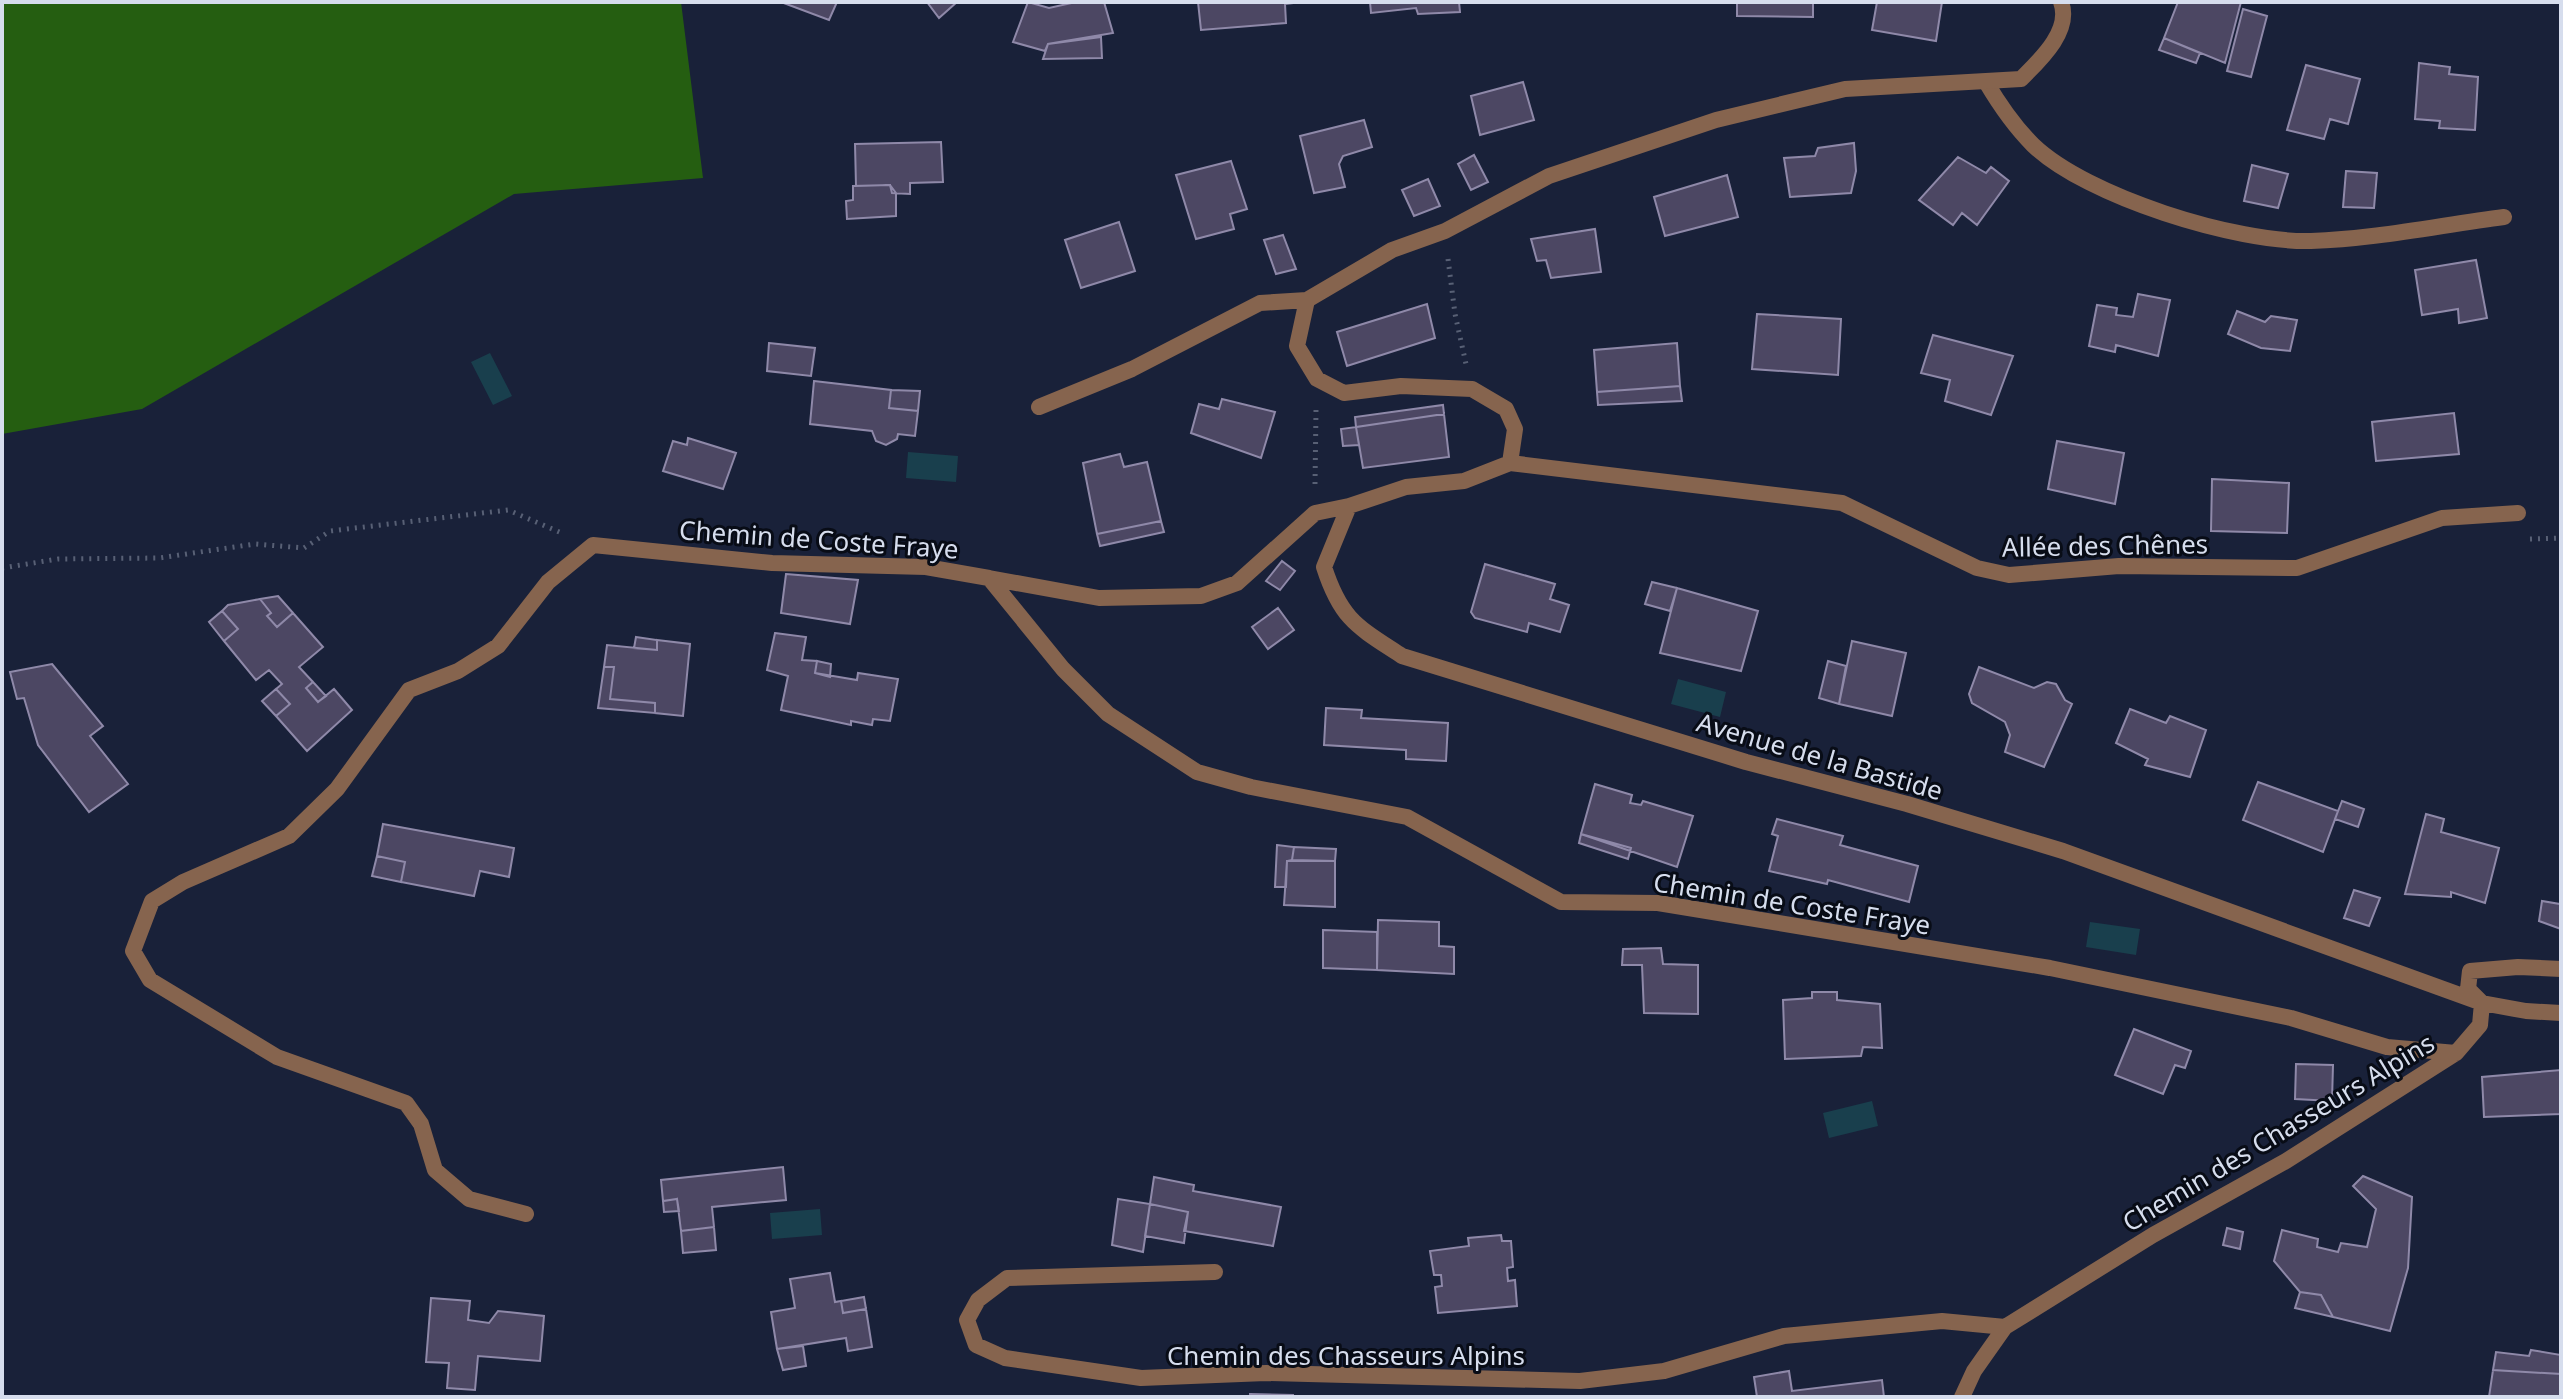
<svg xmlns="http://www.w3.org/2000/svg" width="2563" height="1399" font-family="'Noto Sans',sans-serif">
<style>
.forest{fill:#255e11}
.water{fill:#193f4d}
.building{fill:#4c4763;stroke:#8f89a9;stroke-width:2}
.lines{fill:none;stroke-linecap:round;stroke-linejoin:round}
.path{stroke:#586075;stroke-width:5;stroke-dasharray:2 6;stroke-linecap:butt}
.lane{stroke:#86644e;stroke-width:16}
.street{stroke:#86644e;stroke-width:16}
.labels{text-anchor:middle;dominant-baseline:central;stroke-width:6;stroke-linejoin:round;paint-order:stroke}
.street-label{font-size:26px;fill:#d6dded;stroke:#080c16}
</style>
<rect width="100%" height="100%" fill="#192139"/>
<path class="forest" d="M 2,2 L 681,2 L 703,178 L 514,194 L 142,409 L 2,434 Z"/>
<path class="water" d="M 490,353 L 512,396 L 493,405 L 471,362 Z
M 908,452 L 958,456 L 956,482 L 906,478 Z
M 1678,679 L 1726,692 L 1720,717 L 1671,704 Z
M 2090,922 L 2140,929 L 2136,955 L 2086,947 Z
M 1872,1101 L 1878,1126 L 1829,1138 L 1823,1113 Z
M 820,1209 L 822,1235 L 772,1239 L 770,1213 Z"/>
<path class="building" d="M 781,2 L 837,2 L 829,20 Z
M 927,2 L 957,2 L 939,18 Z
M 1028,2 L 1049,8 L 1076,2 L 1104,2 L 1113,33 L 1048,44 L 1045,51 L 1013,42 Z
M 1198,2 L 1302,2 L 1285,4 L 1286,23 L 1201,30 Z
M 1370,2 L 1459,2 L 1460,12 L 1418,14 L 1416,8 L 1371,13 Z
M 1737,2 L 1813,2 L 1813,17 L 1737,16 Z
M 1877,2 L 1942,2 L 1936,41 L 1872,30 Z
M 2178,2 L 2241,2 L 2225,63 L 2164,38 Z
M 2243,9 L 2267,16 L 2251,77 L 2227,71 Z
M 1101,37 L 1102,58 L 1043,59 L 1048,44 Z
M 2164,38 L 2200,53 L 2196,63 L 2159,50 Z
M 2419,63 L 2450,67 L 2449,74 L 2478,77 L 2475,130 L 2439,128 L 2440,121 L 2415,119 Z
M 2306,65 L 2360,79 L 2348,124 L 2330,119 L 2324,139 L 2287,130 Z
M 1523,82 L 1534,120 L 1480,135 L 1471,96 Z
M 1364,120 L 1372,147 L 1343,156 L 1339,164 L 1345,187 L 1314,193 L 1300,136 Z
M 941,142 L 943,182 L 910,183 L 910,194 L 892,193 L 890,185 L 856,186 L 855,144 Z
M 1854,143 L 1856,171 L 1851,193 L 1790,197 L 1784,158 L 1815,156 L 1818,148 Z
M 1474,155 L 1488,182 L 1471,190 L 1458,164 Z
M 1958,157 L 1986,173 L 1991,167 L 2009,181 L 1977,225 L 1962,213 L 1953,225 L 1919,200 Z
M 1231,161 L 1247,209 L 1230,214 L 1234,229 L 1196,239 L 1176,175 Z
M 2252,165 L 2288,174 L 2278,208 L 2244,201 Z
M 2346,171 L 2377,173 L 2374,208 L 2343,207 Z
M 1727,175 L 1738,217 L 1665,236 L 1654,197 Z
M 1428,179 L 1440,206 L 1414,216 L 1402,190 Z
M 890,185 L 896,193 L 896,216 L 847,219 L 846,201 L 853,200 L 853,186 Z
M 1119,222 L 1135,271 L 1081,288 L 1065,240 Z
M 1595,229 L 1601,272 L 1551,278 L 1546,260 L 1537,261 L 1531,239 Z
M 1283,235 L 1296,269 L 1276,274 L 1264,240 Z
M 2476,260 L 2487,318 L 2459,323 L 2458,309 L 2422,315 L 2415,270 Z
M 2138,294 L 2170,300 L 2158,356 L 2116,345 L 2115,352 L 2089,346 L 2097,305 L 2117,308 L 2116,315 L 2133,317 Z
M 1427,304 L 1435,338 L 1347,366 L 1337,332 Z
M 2237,311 L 2265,322 L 2271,316 L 2297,320 L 2290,351 L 2261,348 L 2228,334 Z
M 1757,314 L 1841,319 L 1838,375 L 1752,369 Z
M 1933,335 L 2013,356 L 1991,415 L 1945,401 L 1950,380 L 1921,373 Z
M 769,343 L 815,348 L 811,376 L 767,371 Z
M 1677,343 L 1680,386 L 1597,392 L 1594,350 Z
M 814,381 L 891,390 L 889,408 L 918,411 L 915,436 L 898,434 L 897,439 L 886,445 L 876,441 L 872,431 L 810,424 Z
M 1680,386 L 1682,401 L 1598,405 L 1597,392 Z
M 891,390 L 920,391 L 918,411 L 889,408 Z
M 1222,399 L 1275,412 L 1261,458 L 1191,433 L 1199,404 L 1219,409 Z
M 1443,405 L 1444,414 L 1356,427 L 1355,417 Z
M 2454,413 L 2459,454 L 2376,461 L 2372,422 Z
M 1444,414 L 1449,457 L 1363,468 L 1356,427 Z
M 1356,427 L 1359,445 L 1343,446 L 1341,429 Z
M 688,438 L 736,453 L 723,489 L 663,471 L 673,441 L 687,445 Z
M 2057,441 L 2124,453 L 2115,504 L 2048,489 Z
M 1120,454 L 1124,467 L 1147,462 L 1161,521 L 1097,534 L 1083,463 Z
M 2212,479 L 2289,483 L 2287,533 L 2211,531 Z
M 1161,521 L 1164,532 L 1100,546 L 1097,534 Z
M 1282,561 L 1295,571 L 1280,590 L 1266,581 Z
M 1485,564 L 1555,584 L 1550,599 L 1569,605 L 1560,632 L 1529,623 L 1527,632 L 1475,618 L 1471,612 Z
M 786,574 L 858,580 L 850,624 L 781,613 Z
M 1652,582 L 1677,588 L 1670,611 L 1645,604 Z
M 1677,588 L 1758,611 L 1741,671 L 1660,653 Z
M 278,596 L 293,613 L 277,627 L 267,616 L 271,613 L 260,599 Z
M 260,599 L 271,613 L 267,616 L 277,627 L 293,613 L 323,647 L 299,667 L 313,682 L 306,688 L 318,702 L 334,689 L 352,710 L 307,751 L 276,716 L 290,704 L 276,689 L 282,684 L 269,670 L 256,680 L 224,641 L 238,629 L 222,611 L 228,605 Z
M 1278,608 L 1294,630 L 1268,649 L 1252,627 Z
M 222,611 L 238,629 L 224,641 L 209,622 Z
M 775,633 L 806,637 L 802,660 L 817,661 L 815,673 L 857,680 L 858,673 L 898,679 L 890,721 L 873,719 L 872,725 L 851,721 L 851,725 L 781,710 L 788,676 L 767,670 Z
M 636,637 L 657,640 L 657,650 L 634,648 Z
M 657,640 L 690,644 L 683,716 L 655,713 L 655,703 L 610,699 L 614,667 L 604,667 L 607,645 L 657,650 Z
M 1852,641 L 1906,653 L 1892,716 L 1839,704 Z
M 817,661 L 831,664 L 830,677 L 815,673 Z
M 1828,661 L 1846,666 L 1839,704 L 1819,698 Z
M 52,664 L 103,726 L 90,736 L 128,784 L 89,812 L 38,745 L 24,698 L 17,699 L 10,672 Z
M 604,667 L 614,667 L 610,699 L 655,703 L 655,713 L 598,708 Z
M 1979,667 L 2034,688 L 2047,682 L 2056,684 L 2065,700 L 2072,704 L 2044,767 L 2005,752 L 2010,735 L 2005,722 L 1972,703 L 1969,694 Z
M 313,682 L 326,696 L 318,702 L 306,688 Z
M 276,689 L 290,704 L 276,716 L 262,701 Z
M 1326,708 L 1362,710 L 1361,718 L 1448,723 L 1446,761 L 1406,759 L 1406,750 L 1324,745 Z
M 2130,709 L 2166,723 L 2170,716 L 2206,730 L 2190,777 L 2145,765 L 2148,759 L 2116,743 Z
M 2258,782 L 2338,811 L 2323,852 L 2243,820 Z
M 1595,784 L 1632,795 L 1630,803 L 1641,805 L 1643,801 L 1693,816 L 1677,867 L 1581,834 Z
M 2342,801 L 2364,809 L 2358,827 L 2335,819 Z
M 2426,814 L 2444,819 L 2441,832 L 2499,848 L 2485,903 L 2451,892 L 2451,897 L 2405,894 Z
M 1777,819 L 1843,836 L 1840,845 L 1918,866 L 1909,902 L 1828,880 L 1827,884 L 1769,871 L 1778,836 L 1772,834 Z
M 383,824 L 514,848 L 509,877 L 480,871 L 474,896 L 401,882 L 405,862 L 377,856 Z
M 1581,834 L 1631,848 L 1628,859 L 1579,843 Z
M 1277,845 L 1294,847 L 1292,860 L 1287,861 L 1286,887 L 1275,887 Z
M 1294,847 L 1336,849 L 1335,861 L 1292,860 Z
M 377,856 L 405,862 L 401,882 L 372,876 Z
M 1287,861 L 1335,861 L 1335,907 L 1284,905 Z
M 2354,890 L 2380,898 L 2369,926 L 2344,918 Z
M 2561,896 L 2561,929 L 2539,921 L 2542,901 L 2560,904 Z
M 1378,920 L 1439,922 L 1439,946 L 1454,947 L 1454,974 L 1377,970 Z
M 1323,930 L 1377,932 L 1377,970 L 1323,968 Z
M 1661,948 L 1663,964 L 1698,965 L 1698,1014 L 1644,1013 L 1642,965 L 1622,965 L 1623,949 Z
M 1812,992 L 1837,992 L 1837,1000 L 1880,1004 L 1882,1048 L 1863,1047 L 1861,1056 L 1785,1059 L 1783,1000 L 1812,998 Z
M 2134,1029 L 2191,1051 L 2185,1068 L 2175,1065 L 2163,1094 L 2115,1075 Z
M 2296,1064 L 2333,1065 L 2332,1101 L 2295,1099 Z
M 2561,1070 L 2561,1114 L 2484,1117 L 2482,1077 Z
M 783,1167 L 786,1200 L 712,1207 L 714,1227 L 681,1231 L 677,1199 L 663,1201 L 661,1180 Z
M 2363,1176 L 2412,1197 L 2408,1268 L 2390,1331 L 2333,1317 L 2321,1295 L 2300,1292 L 2274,1261 L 2282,1230 L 2318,1239 L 2317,1247 L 2338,1252 L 2341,1243 L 2367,1247 L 2376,1209 L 2353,1186 Z
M 1154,1177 L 1194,1185 L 1193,1191 L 1281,1207 L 1273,1246 L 1184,1231 L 1188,1212 L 1150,1204 Z
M 677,1199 L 679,1211 L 664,1212 L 663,1201 Z
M 1118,1199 L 1150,1204 L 1143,1252 L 1112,1245 Z
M 1150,1204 L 1188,1212 L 1184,1243 L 1145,1236 Z
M 714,1227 L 716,1250 L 683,1253 L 681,1231 Z
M 2227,1228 L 2243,1232 L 2240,1249 L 2223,1245 Z
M 1501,1235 L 1502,1241 L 1511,1241 L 1513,1267 L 1507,1268 L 1508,1281 L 1515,1280 L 1517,1306 L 1438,1313 L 1435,1287 L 1442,1286 L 1441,1275 L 1434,1275 L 1430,1251 L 1469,1246 L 1468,1238 Z
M 830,1273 L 835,1302 L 841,1301 L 843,1313 L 866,1309 L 872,1347 L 848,1351 L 846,1338 L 777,1349 L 771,1312 L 795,1308 L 790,1279 Z
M 2300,1292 L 2321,1295 L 2333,1317 L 2295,1308 Z
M 864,1297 L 866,1309 L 843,1313 L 841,1301 Z
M 431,1298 L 470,1301 L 468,1320 L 489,1323 L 498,1311 L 544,1316 L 540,1361 L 478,1356 L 475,1390 L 447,1388 L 449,1363 L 426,1362 Z
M 803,1346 L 806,1366 L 783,1370 L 777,1349 Z
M 2531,1350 L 2561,1355 L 2561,1374 L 2493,1370 L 2496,1352 L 2529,1356 Z
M 2493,1370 L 2561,1374 L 2561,1397 L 2486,1397 L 2489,1397 Z
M 1789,1371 L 1792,1391 L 1882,1380 L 1884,1397 L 1757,1397 L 1754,1377 Z
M 1250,1394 L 1293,1395 L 1293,1397 L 1250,1397 Z"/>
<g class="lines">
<path class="path" d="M 1448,259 L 1455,314 L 1466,364
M 1315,484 L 1316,410
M 2530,539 L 2561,538
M 2,568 L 58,559 L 159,558 L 255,544 L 304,548 L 330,531 L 508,510 L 564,534"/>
<path class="lane" d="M 1986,82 C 1999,104 2014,126 2033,145 C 2087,197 2237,243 2311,241 C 2375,239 2441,225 2504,217"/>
<path class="street" d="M 1039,407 L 1132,369 L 1260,303 L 1307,300
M 1510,463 L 1464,481 L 1406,487 L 1349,506 L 1324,567 C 1341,620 1358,627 1402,656 L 1746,762 L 1907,804 L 2063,851 L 2482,1003 L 2526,1011 L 2561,1013
M 1510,463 L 1515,429 L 1506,409 L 1472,389 L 1401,386 L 1344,393 L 1317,379 L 1297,346 L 1307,300 L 1392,250 L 1445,231 L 1549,176 L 1716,120 L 1845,89 L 2021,79 C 2039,61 2072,31 2061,2
M 1510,463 L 1842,503 L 1977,568 L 2009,575 L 2119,566 L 2297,568 L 2442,518 L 2518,513
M 989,578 L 1099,598 L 1201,596 L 1237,583 L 1315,513 L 1349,506
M 526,1214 L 469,1199 L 435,1170 L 421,1124 L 406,1103 L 277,1057 L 150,980 L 133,951 L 152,901 L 183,882 L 289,836 L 337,789 L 409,690 L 458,671 L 498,646 L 548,582 L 593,545 L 772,563 L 926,567 L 989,578 L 1063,669 L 1108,714 L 1197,772 L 1251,787 L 1407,817 L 1561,902 L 1658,903 L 2050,968 L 2291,1018 L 2387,1047 L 2456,1053
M 1215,1272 L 1007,1278 L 978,1300 L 967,1320 L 976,1345 L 1005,1358 L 1141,1378 L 1266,1373 L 1580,1381 L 1664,1371 L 1784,1336 L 1942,1321 L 2005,1327
M 1962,1397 L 1974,1371 L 2005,1327 L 2153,1235 L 2286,1161 L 2456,1053 L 2480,1025 L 2482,1003 L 2468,989 L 2470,971 L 2518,967 L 2561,969"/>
</g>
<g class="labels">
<g class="street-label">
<text transform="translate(819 539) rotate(4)">Chemin de Coste Fraye</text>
<text transform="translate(2105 545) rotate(-1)">Allée des Chênes</text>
<text transform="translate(1820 756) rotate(16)">Avenue de la Bastide</text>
<text transform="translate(1792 903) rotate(9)">Chemin de Coste Fraye</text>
<text transform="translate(2278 1132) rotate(-31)">Chemin des Chasseurs Alpins</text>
<text x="1346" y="1355">Chemin des Chasseurs Alpins</text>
</g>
</g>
<rect width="2563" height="1399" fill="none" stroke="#d6dded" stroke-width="8"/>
</svg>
